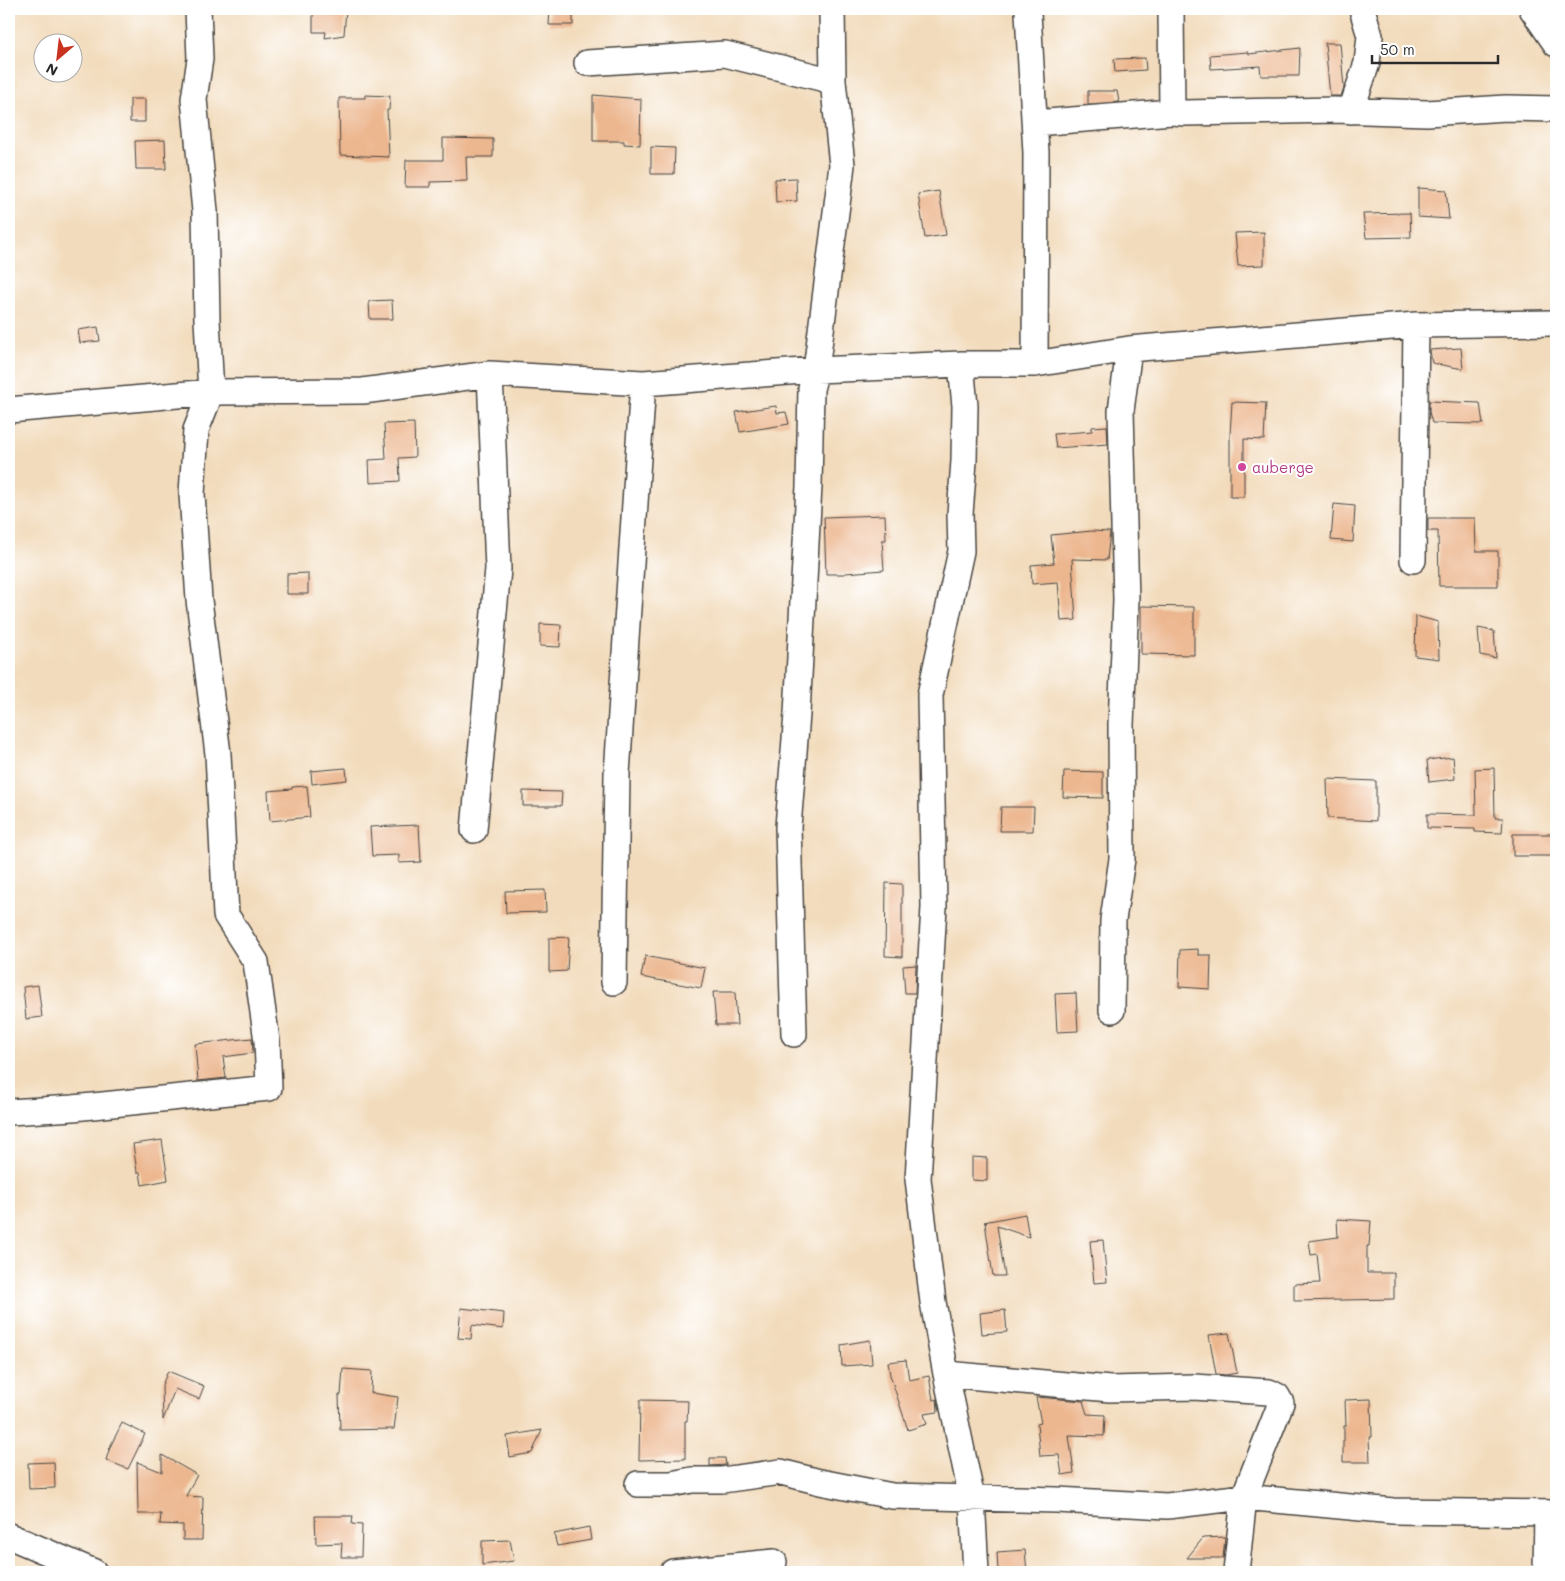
<svg xmlns="http://www.w3.org/2000/svg" width="1565" height="1581" font-family="Mali,sans-serif">
<style>
.building{fill:#ecb68e}
.lines{fill:none;stroke-linecap:round;stroke-linejoin:round}
.minor-casing{stroke:#494541;stroke-width:28}
.minor{stroke:#fff;stroke-width:25}
.hotel-dot{fill:#d1479c;stroke:#fff;stroke-width:2}
.labels{text-anchor:middle;dominant-baseline:central;stroke-width:4;stroke-linejoin:round;paint-order:stroke}
.hotel-label{font-size:15px;fill:#b23c85;stroke:#fff;text-anchor:start}
</style>
<rect width="100%" height="100%" fill="#fff"/>
<filter id="ink" filterUnits="userSpaceOnUse"><feTurbulence type="fractalNoise" baseFrequency=".02" numOctaves="2"/><feDisplacementMap in="SourceGraphic" scale="10" xChannelSelector="R" yChannelSelector="G"/><feConvolveMatrix kernelMatrix="1 2 1 2 8 2 1 2 1" color-interpolation-filters="sRGB"/></filter>
<filter id="wash" filterUnits="userSpaceOnUse"><feTurbulence type="fractalNoise" baseFrequency=".0096" numOctaves="4" result="noise"/><feDisplacementMap in="SourceGraphic" scale="20" xChannelSelector="R" yChannelSelector="G"/><feGaussianBlur stdDeviation="1.12" result="paint"/><feColorMatrix in="noise" values="0 0 0 0 0 0 0 0 0 0 0 0 0 0 0 0 0 1.4 0 .05"/><feComposite in="paint" operator="in"/></filter>
<g filter="url(#wash)">
<rect width="100%" height="100%" fill="#f2dbbc"/>
<g id="blocks">
<path class="building" d="M 340,9 L 346,9 L 344,35 L 325,38 L 326,32 L 313,32 L 313,13 L 327,13 Z
M 550,9 L 573,9 L 573,25 L 549,25 Z
M 1325,43 L 1340,43 L 1344,87 L 1341,96 L 1330,96 Z
M 1300,48 L 1299,76 L 1261,76 L 1260,66 L 1211,69 L 1210,55 L 1248,52 L 1249,54 Z
M 1145,58 L 1146,70 L 1115,72 L 1114,59 Z
M 1088,91 L 1117,91 L 1119,102 L 1088,104 Z
M 365,95 L 390,96 L 389,110 L 387,110 L 389,157 L 340,155 L 339,98 L 365,98 Z
M 593,95 L 641,99 L 640,145 L 624,144 L 624,141 L 593,141 Z
M 130,99 L 145,99 L 145,122 L 130,122 Z
M 443,138 L 493,139 L 493,157 L 466,157 L 467,181 L 430,182 L 430,187 L 405,187 L 406,160 L 443,160 Z
M 165,140 L 166,169 L 136,169 L 135,141 Z
M 651,147 L 675,148 L 674,174 L 651,174 Z
M 796,178 L 797,201 L 776,202 L 775,179 Z
M 1418,188 L 1446,190 L 1449,219 L 1418,217 Z
M 939,191 L 946,235 L 925,238 L 918,194 Z
M 1410,213 L 1411,237 L 1366,238 L 1363,214 Z
M 1264,232 L 1264,265 L 1238,266 L 1235,233 Z
M 392,300 L 393,319 L 370,319 L 369,301 Z
M 98,327 L 100,341 L 80,343 L 78,330 Z
M 1461,348 L 1463,369 L 1432,363 L 1430,350 Z
M 1429,401 L 1480,403 L 1483,424 L 1432,423 L 1429,412 Z
M 1232,402 L 1266,403 L 1264,440 L 1244,439 L 1244,497 L 1230,497 L 1230,434 Z
M 776,406 L 777,413 L 786,412 L 789,424 L 740,432 L 736,412 Z
M 414,423 L 415,457 L 399,458 L 400,481 L 370,483 L 369,460 L 386,459 L 384,424 Z
M 1107,426 L 1108,444 L 1056,448 L 1054,434 L 1092,431 L 1092,427 Z
M 1334,504 L 1355,506 L 1353,542 L 1331,540 Z
M 885,515 L 886,540 L 882,540 L 884,570 L 845,573 L 845,574 L 826,574 L 824,517 Z
M 1428,518 L 1475,518 L 1476,551 L 1498,551 L 1498,586 L 1439,586 L 1438,531 L 1428,531 Z
M 1092,531 L 1110,532 L 1107,560 L 1072,559 L 1076,620 L 1061,621 L 1058,582 L 1032,584 L 1031,565 L 1054,563 L 1051,535 Z
M 308,573 L 308,594 L 287,594 L 287,574 Z
M 1141,606 L 1194,607 L 1194,655 L 1141,654 Z
M 1416,616 L 1438,622 L 1439,659 L 1415,656 Z
M 540,624 L 561,625 L 560,647 L 540,646 Z
M 1478,628 L 1494,631 L 1496,658 L 1480,655 Z
M 1453,757 L 1455,779 L 1429,782 L 1427,760 Z
M 346,768 L 347,780 L 312,784 L 311,771 Z
M 1494,768 L 1495,818 L 1503,818 L 1502,833 L 1475,832 L 1475,829 L 1427,828 L 1427,814 L 1476,815 L 1475,769 Z
M 1064,771 L 1103,772 L 1103,798 L 1063,797 Z
M 1327,779 L 1376,781 L 1376,821 L 1328,818 Z
M 307,786 L 310,817 L 270,821 L 268,791 L 292,789 L 292,787 Z
M 523,791 L 562,792 L 561,806 L 523,806 Z
M 1001,807 L 1034,807 L 1033,831 L 1000,831 Z
M 419,825 L 421,862 L 399,863 L 399,855 L 372,856 L 370,827 Z
M 1513,834 L 1556,834 L 1556,856 L 1513,856 Z
M 886,883 L 902,884 L 902,957 L 885,956 Z
M 545,890 L 546,912 L 506,913 L 505,891 Z
M 569,937 L 567,971 L 549,972 L 549,938 Z
M 1198,949 L 1198,955 L 1211,955 L 1210,989 L 1179,987 L 1180,950 Z
M 645,956 L 705,968 L 701,988 L 641,977 Z
M 916,965 L 915,993 L 905,993 L 903,966 Z
M 38,985 L 42,1017 L 26,1019 L 23,987 Z
M 713,992 L 735,992 L 737,1025 L 716,1025 Z
M 1076,993 L 1078,1031 L 1057,1032 L 1055,994 Z
M 252,1038 L 253,1053 L 223,1057 L 226,1078 L 198,1081 L 195,1044 Z
M 162,1140 L 168,1180 L 142,1185 L 140,1172 L 137,1172 L 133,1144 Z
M 972,1157 L 987,1158 L 987,1181 L 972,1180 Z
M 1025,1214 L 1029,1237 L 997,1226 L 1005,1276 L 993,1276 L 985,1223 L 987,1223 L 984,1222 Z
M 1337,1219 L 1371,1221 L 1369,1246 L 1367,1246 L 1367,1273 L 1394,1273 L 1394,1299 L 1294,1301 L 1294,1284 L 1320,1283 L 1317,1254 L 1311,1255 L 1309,1241 L 1338,1237 Z
M 1103,1240 L 1107,1282 L 1094,1283 L 1090,1241 Z
M 461,1308 L 504,1313 L 503,1329 L 472,1325 L 471,1339 L 458,1338 Z
M 1005,1310 L 1007,1332 L 982,1334 L 980,1313 Z
M 1229,1333 L 1237,1373 L 1226,1375 L 1216,1374 L 1209,1335 Z
M 870,1340 L 872,1364 L 842,1366 L 841,1345 Z
M 906,1360 L 909,1380 L 929,1376 L 933,1400 L 937,1399 L 938,1412 L 924,1414 L 927,1424 L 908,1430 L 890,1375 L 888,1362 Z
M 343,1369 L 372,1371 L 371,1393 L 398,1397 L 394,1429 L 340,1430 L 339,1395 L 341,1395 Z
M 168,1371 L 204,1386 L 199,1399 L 175,1389 L 163,1420 L 162,1385 Z
M 1036,1397 L 1083,1401 L 1087,1414 L 1105,1415 L 1104,1436 L 1069,1435 L 1074,1473 L 1062,1475 L 1059,1455 L 1040,1456 L 1037,1424 L 1041,1423 Z
M 1371,1399 L 1372,1437 L 1369,1437 L 1370,1462 L 1343,1462 L 1343,1441 L 1344,1441 L 1344,1426 L 1346,1426 L 1345,1400 Z
M 640,1400 L 688,1401 L 687,1421 L 685,1421 L 685,1459 L 639,1460 Z
M 122,1423 L 145,1434 L 128,1469 L 106,1460 L 110,1447 Z
M 542,1430 L 532,1453 L 510,1457 L 507,1436 Z
M 162,1455 L 197,1475 L 186,1496 L 203,1497 L 202,1540 L 183,1540 L 183,1525 L 160,1524 L 161,1514 L 138,1514 L 137,1462 L 162,1472 Z
M 710,1458 L 725,1458 L 726,1465 L 710,1466 Z
M 54,1462 L 55,1488 L 29,1489 L 28,1463 Z
M 315,1516 L 353,1516 L 352,1524 L 362,1525 L 361,1557 L 341,1557 L 342,1543 L 316,1544 Z
M 589,1527 L 591,1540 L 557,1546 L 554,1534 Z
M 1225,1537 L 1223,1558 L 1187,1558 L 1203,1538 Z
M 510,1540 L 514,1561 L 482,1565 L 482,1541 Z
M 1025,1550 L 1027,1572 L 998,1572 L 997,1552 Z"/>
</g>
</g>
<g filter="url(#ink)">
<use href="#blocks" fill-opacity="0" stroke="#494541" stroke-width="1"/>
<g class="lines">
<defs>
<path id="minor" d="M 1171,9 L 1172,112
M 1532,9 L 1556,44
M 1028,13 L 1036,153 L 1035,364
M 587,63 L 725,54 L 833,81
M 1351,111 L 1367,63 L 1370,36 L 1362,9
M 1035,123 L 1172,112 L 1185,113 L 1334,110 L 1427,113 L 1506,108 L 1556,109
M 961,364 L 965,406 L 964,461 L 960,514 L 961,551 L 930,695 L 934,907 L 918,1179 L 933,1302 L 946,1374 L 972,1499 L 976,1572
M 9,410 L 211,392 L 363,391 L 490,374 L 643,383 L 816,370 L 961,364 L 1035,364 L 1129,349 L 1416,325 L 1556,323
M 1413,560 L 1416,325
M 474,830 L 498,569 L 490,374
M 614,982 L 617,774 L 643,383
M 1112,1010 L 1113,920 L 1122,859 L 1121,725 L 1126,600 L 1121,411 L 1129,349
M 794,1034 L 788,827 L 797,714 L 809,486 L 811,389 L 816,370 L 842,165 L 833,81 L 832,9
M 9,1112 L 73,1108 L 269,1088 L 267,1041 L 256,962 L 226,915 L 218,754 L 199,600 L 192,494 L 196,430 L 211,392 L 207,320 L 205,211 L 194,99 L 200,59 L 198,9
M 946,1374 L 1110,1389 L 1194,1387 L 1269,1392 L 1277,1396 L 1281,1403 L 1244,1497 L 1236,1572
M 638,1484 L 671,1484 L 692,1480 L 722,1480 L 781,1472 L 820,1482 L 892,1496 L 1057,1500 L 1167,1506 L 1244,1497 L 1393,1511 L 1556,1513
M 9,1536 L 94,1572
M 673,1572 L 774,1562
M 1546,1572 L 1547,1513"/>
</defs>
<use href="#minor" class="minor-casing"/>
<use href="#minor" class="minor"/>
</g>
</g>
<circle class="hotel-dot" cx="1242" cy="467" r="5"/>
<g class="labels">
<g class="hotel-label">
<text x="1252" y="467">auberge</text>
</g>
</g>
<rect width="1565" height="1581" fill="none" stroke="#fff" stroke-width="30"/>
<g transform="translate(58 58) rotate(208)"><circle r="24" fill="#ffffff" stroke="#aaaaaa"/>
<path d="M0-4L9 19L0 12L-9 19Z" fill="#c8321e"/>
<text y="-8" font-size="14" font-weight="bold" text-anchor="middle" fill="#2b2b2b">N</text>
</g>
<path d="M1372 55v8h126v-8" fill="none" stroke="#2b2b2b" stroke-width="2.5"/>
<text x="1380" y="55" font-size="15" fill="#2b2b2b" stroke="#ffffff" stroke-width="4" paint-order="stroke">50 m</text>
</svg>
